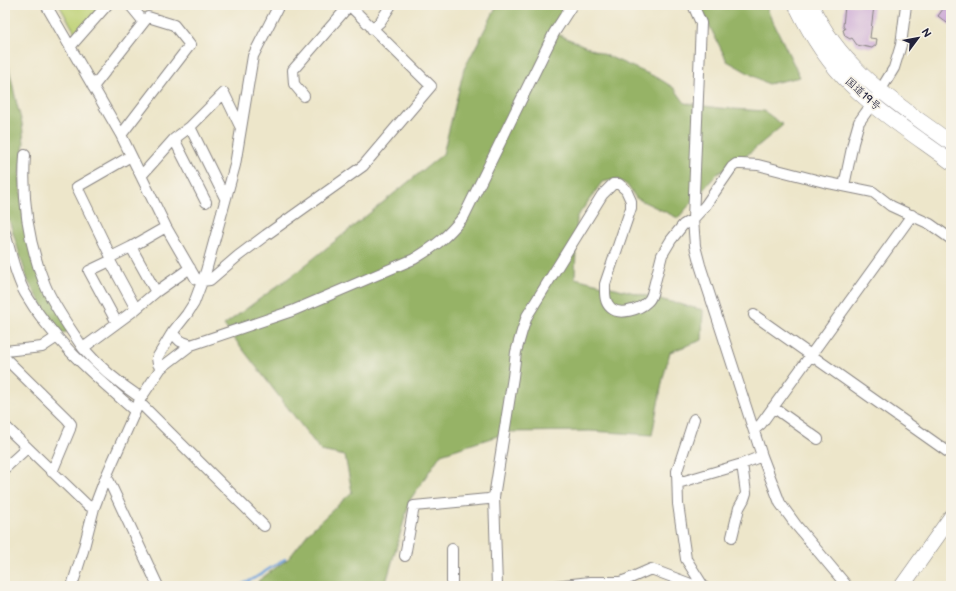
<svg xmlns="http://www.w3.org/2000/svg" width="956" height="591" font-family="'Balsamiq Sans','Klee One',sans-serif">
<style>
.green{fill:#bed174;stroke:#707a58}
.forest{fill:#96b366;stroke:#5c6a50}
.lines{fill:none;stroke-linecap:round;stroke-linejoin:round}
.stream{stroke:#70a2db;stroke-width:2.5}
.building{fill:#c9a4d5}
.minor-casing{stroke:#888482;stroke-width:12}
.highway-casing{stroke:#888482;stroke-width:16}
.minor{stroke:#fff;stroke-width:10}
.highway{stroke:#fff;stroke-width:15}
.labels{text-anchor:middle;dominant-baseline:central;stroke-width:3.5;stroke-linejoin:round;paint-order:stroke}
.street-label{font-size:11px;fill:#22223b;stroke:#f7f3e8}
</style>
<rect width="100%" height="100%" fill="#f7f3e8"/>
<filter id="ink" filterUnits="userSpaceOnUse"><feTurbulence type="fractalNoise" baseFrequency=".025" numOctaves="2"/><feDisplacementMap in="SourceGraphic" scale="8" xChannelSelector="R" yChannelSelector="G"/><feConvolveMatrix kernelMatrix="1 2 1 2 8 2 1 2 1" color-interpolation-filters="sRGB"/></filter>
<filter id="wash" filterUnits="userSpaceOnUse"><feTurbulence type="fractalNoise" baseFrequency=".012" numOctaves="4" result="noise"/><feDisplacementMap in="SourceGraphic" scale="16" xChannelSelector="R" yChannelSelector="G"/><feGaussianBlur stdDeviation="0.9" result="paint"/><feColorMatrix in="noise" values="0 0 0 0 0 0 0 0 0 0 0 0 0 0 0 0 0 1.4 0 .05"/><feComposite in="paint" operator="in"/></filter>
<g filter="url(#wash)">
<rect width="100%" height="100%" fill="#ede6ca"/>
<path class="green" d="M 59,5 L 102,5 L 76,34 Z"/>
<path class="forest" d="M 494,5 L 570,5 L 555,33 L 658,78 L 674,88 L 685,103 L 718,108 L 764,111 L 783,125 L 746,156 L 717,174 L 678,218 L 636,198 L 627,185 L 617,179 L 602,182 L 577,217 L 575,278 L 703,310 L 702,340 L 670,352 L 663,378 L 652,435 L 590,431 L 510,432 L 441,454 L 410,500 L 385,586 L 259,586 L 258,581 L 289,558 L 310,531 L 352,492 L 345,456 L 321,451 L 224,325 L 298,271 L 443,154 L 464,69 L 496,8 Z
M 699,5 L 765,5 L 800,77 L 768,84 L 727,61 Z
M 5,50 L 17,105 L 22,123 L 24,143 L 20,178 L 24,223 L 68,331 L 61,334 L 53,323 L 28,281 L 5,207 Z"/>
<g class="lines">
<path class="stream" d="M 239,586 L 253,579 L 285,559"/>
</g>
<g id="blocks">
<path class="building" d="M 845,5 L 874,6 L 870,38 L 877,39 L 876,45 L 872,48 L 857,45 L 852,38 L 850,39 L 845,36 L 843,30 L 845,29 L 843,26 Z
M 946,5 L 951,5 L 951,26 L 938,16 Z"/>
</g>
</g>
<g filter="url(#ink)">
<use href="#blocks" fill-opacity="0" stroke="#888482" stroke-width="1"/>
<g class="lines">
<defs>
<path id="minor" d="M 46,5 L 121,135 L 166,227 L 196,279 L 201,281 L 210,280 L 238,256 L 266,235 L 363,166 L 431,86 L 351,7 L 347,8 L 293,70 L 294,84 L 304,96
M 693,5 L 701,23 L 693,219 L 695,246 L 700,265 L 762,456 L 780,503 L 796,525 L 847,586
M 372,29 L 380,22 L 391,5
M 70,47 L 107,5
M 93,87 L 144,22
M 190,127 L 225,198
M 121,135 L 190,45 L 174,25 L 148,17 L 144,22 L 130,5
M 174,139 L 206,202
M 25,155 C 22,199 28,243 45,285 C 54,307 70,328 83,348
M 141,176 L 174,139 L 190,127 L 224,93 L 240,126
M 844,186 L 853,143 L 859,122 L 872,104 L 894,68 L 901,45 L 906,5
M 5,233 C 11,253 15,275 25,293 C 53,341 94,375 135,411
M 131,247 L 156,292
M 111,257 L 77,187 L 131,156
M 110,261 L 136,309
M 754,315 L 951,454
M 117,323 L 89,271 L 110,261 L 111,257 L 131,247 L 166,227
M 172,333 L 180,341 L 191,345
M 5,351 L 42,347 L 57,337
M 5,358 L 67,419 L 71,424 L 70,429 L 52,472
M 161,368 L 158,364 L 157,358 L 172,333 L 187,314 L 194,303 L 206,271 L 235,165 L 253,56 L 279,5
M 141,398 C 120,384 100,368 83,348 L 136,309 L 156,292 L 190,268
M 139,402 L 264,526
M 773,407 L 818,439
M 694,419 L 677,471 L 678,504 L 686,559 L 703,586
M 5,426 L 87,505 L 94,508
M 754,430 L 761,424 L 912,215
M 5,468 L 27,448
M 105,479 L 109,481 L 158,586
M 678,483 L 742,464 L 762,456
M 732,537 L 739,508 L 744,499 L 746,493 L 742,464
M 452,549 L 452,586
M 405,556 L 414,506 L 488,499 L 494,497
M 72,586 L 83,551 L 94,508 L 105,479 L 141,398 L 161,368 L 191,345 L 292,311 L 414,259 C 436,246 448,236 464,216 L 554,33 L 572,5
M 497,586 L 494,497 L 513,377 L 516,352 L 522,331 L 527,316 L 602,195 L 613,184 L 619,184 L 626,190 L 631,201 L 631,208 L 605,284 C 605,293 604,302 611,308 C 620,316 640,309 647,302 C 650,300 651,297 652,294 L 662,255 L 671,240 L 683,225 L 693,219 L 705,206 L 732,167 L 736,164 L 741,164 L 758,165 L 824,182 L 873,192 L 891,206 L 930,224 L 951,239
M 555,586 L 590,582 L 620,582 L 626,580 L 651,569 L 696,586"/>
<path id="highway" d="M 796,5 C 810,34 828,63 851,85 C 881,114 917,137 951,162
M 811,5 C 842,71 895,102 951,143
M 902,586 L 951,517"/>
</defs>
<use href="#minor" class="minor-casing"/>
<use href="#highway" class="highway-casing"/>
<use href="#minor" class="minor"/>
<use href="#highway" class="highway"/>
</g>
</g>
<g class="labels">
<g class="street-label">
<text transform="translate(863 94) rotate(42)">国道19号</text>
</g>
</g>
<rect width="956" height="591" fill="none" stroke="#f7f3e8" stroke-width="20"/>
<g transform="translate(918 38) rotate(58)" stroke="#f7f3e8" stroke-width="3" paint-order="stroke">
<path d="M0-3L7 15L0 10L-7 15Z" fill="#22223b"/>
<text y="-6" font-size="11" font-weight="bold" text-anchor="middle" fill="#22223b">N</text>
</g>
</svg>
